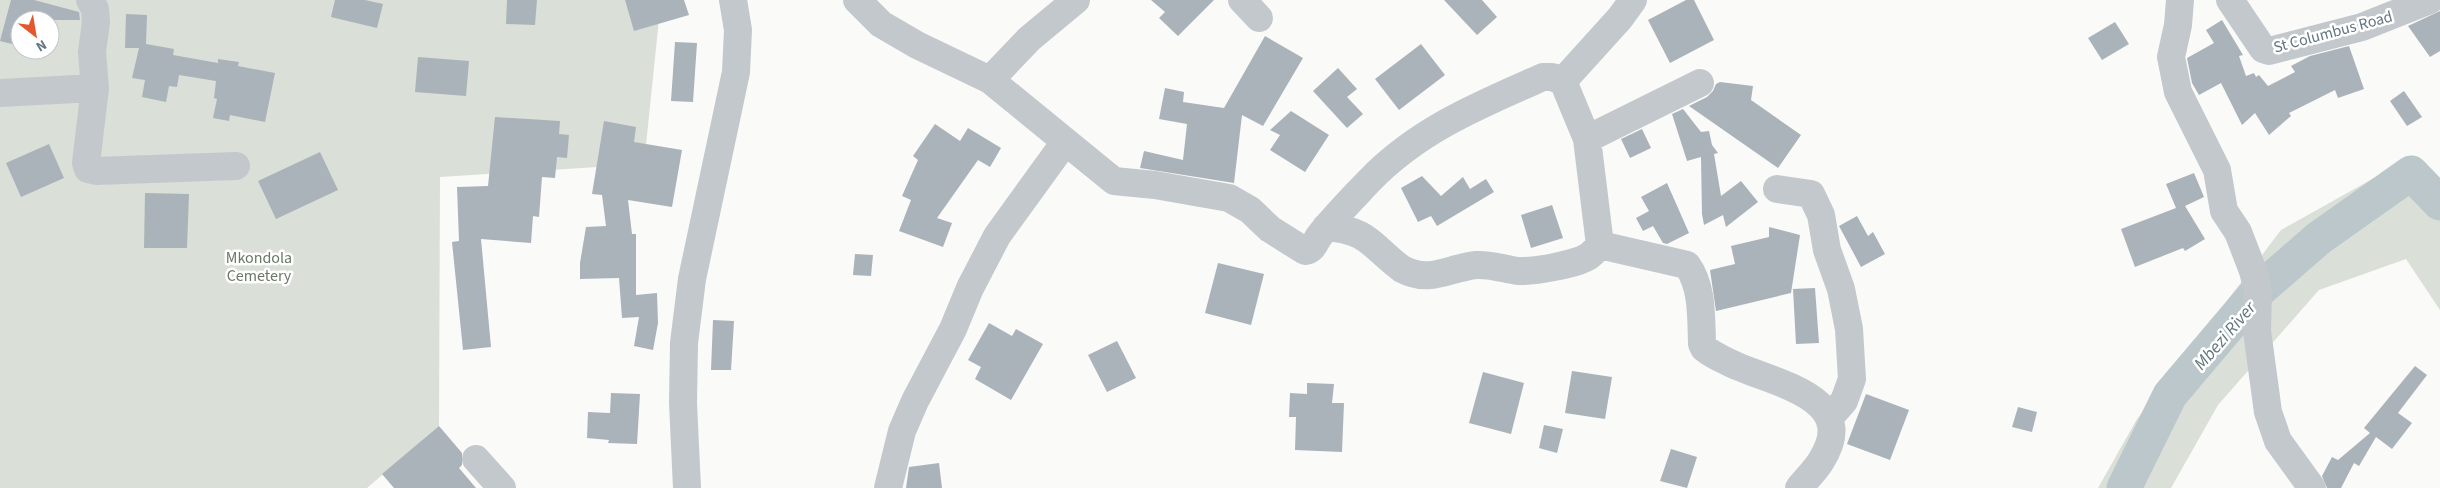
<svg xmlns="http://www.w3.org/2000/svg" width="2440" height="488" font-family="'Source Sans 3',sans-serif">
<style>
.green{fill:#dadfd7;fill-rule:evenodd}
.lines{fill:none;stroke-linecap:round;stroke-linejoin:round}
.river{stroke:#bbc7cb;stroke-width:35}
.building{fill:#aab3b9}
.minor{stroke:#c3c8cc;stroke-width:28}
.labels{text-anchor:middle;dominant-baseline:central;stroke-width:5;stroke-linejoin:round;paint-order:stroke}
.street-label{font-size:16px;fill:#657683;stroke:#fff}
.park-label{font-size:16px;fill:#687a64;stroke:#fff}
.water-label{font-size:18px;font-style:italic;fill:#60757c;stroke:#fff}
</style>
<rect width="100%" height="100%" fill="#fafaf8"/>
<path class="green" d="M 0,0 L 661,0 L 644,164 L 440,177 L 439,426 L 367,488 L 0,488 ZM 20,20 L 50,20 L 50,50 L 20,50 Z
M 2406,160 L 2440,181 L 2440,310 L 2406,259 L 2319,290 L 2218,405 L 2171,488 L 2098,488 L 2137,419 L 2281,230 Z"/>
<g class="lines">
<path class="river" d="M 2124,488 L 2170,395 L 2258,291 L 2319,238 L 2411,173 L 2440,203"/>
</g>
<path class="building" d="M 11,0 L 34,0 L 79,12 L 80,20 L 20,20 L 20,46 L 0,41 Z
M 335,0 L 365,0 L 383,4 L 377,28 L 331,17 Z
M 507,0 L 537,0 L 535,25 L 506,24 Z
M 625,0 L 684,0 L 689,15 L 634,31 Z
M 1151,0 L 1214,0 L 1178,36 L 1159,18 L 1165,12 Z
M 1444,0 L 1482,0 L 1497,17 L 1477,35 Z
M 1686,0 L 1694,0 L 1714,40 L 1670,63 L 1648,20 Z
M 2440,11 L 2440,51 L 2430,57 L 2408,26 Z
M 126,14 L 147,15 L 146,44 L 174,49 L 173,55 L 218,63 L 218,59 L 239,62 L 238,66 L 275,73 L 265,122 L 230,115 L 229,121 L 213,118 L 217,99 L 214,98 L 216,81 L 179,75 L 177,87 L 169,86 L 166,102 L 142,97 L 145,80 L 132,78 L 139,48 L 125,48 Z
M 2222,20 L 2243,55 L 2239,56 L 2246,76 L 2254,73 L 2256,77 L 2259,75 L 2268,86 L 2295,72 L 2291,66 L 2310,56 L 2349,46 L 2364,89 L 2338,98 L 2335,90 L 2289,113 L 2291,116 L 2269,135 L 2255,113 L 2242,125 L 2221,83 L 2199,95 L 2192,83 L 2187,58 L 2214,43 L 2206,30 Z
M 2115,22 L 2129,44 L 2102,60 L 2088,38 Z
M 1265,36 L 1303,58 L 1263,126 L 1242,115 L 1234,183 L 1140,168 L 1144,151 L 1183,160 L 1187,124 L 1159,119 L 1165,88 L 1184,92 L 1183,102 L 1224,108 Z
M 675,42 L 697,43 L 693,102 L 671,101 Z
M 1421,44 L 1445,75 L 1399,110 L 1375,79 Z
M 418,57 L 469,61 L 466,96 L 415,92 Z
M 1338,68 L 1357,89 L 1347,97 L 1363,114 L 1347,128 L 1313,91 Z
M 1720,82 L 1753,86 L 1751,100 L 1801,135 L 1778,168 L 1689,106 L 1707,97 L 1713,91 L 1716,84 Z
M 2404,91 L 2422,117 L 2407,126 L 2390,101 Z
M 1683,109 L 1701,132 L 1709,131 L 1712,145 L 1718,153 L 1714,154 L 1721,196 L 1741,181 L 1758,202 L 1726,227 L 1723,215 L 1704,225 L 1702,214 L 1701,157 L 1687,161 L 1672,114 Z
M 1291,111 L 1329,135 L 1305,172 L 1270,150 L 1280,135 L 1270,130 Z
M 495,117 L 560,121 L 559,134 L 569,135 L 567,158 L 557,157 L 555,178 L 542,177 L 539,217 L 533,216 L 531,243 L 481,239 L 491,347 L 463,350 L 452,242 L 459,241 L 457,187 L 488,186 Z
M 604,121 L 636,127 L 634,142 L 682,150 L 672,207 L 628,200 L 632,234 L 636,234 L 636,295 L 657,293 L 658,323 L 653,350 L 634,346 L 639,317 L 622,318 L 619,278 L 580,279 L 580,263 L 586,227 L 606,226 L 602,195 L 592,194 Z
M 935,124 L 960,141 L 968,128 L 1001,148 L 990,167 L 978,160 L 937,218 L 952,223 L 943,247 L 899,231 L 911,200 L 902,196 L 918,160 L 913,156 Z
M 1642,129 L 1651,148 L 1630,158 L 1621,139 Z
M 49,144 L 64,178 L 21,197 L 6,163 Z
M 320,152 L 338,190 L 276,219 L 258,181 Z
M 2194,173 L 2204,197 L 2185,206 L 2205,239 L 2185,251 L 2183,248 L 2135,267 L 2121,229 L 2176,208 L 2166,184 Z
M 1422,176 L 1441,196 L 1463,177 L 1470,189 L 1486,179 L 1494,192 L 1437,226 L 1431,216 L 1418,222 L 1401,188 Z
M 1667,183 L 1689,233 L 1667,244 L 1663,243 L 1653,226 L 1643,231 L 1636,218 L 1649,211 L 1641,197 Z
M 145,193 L 189,194 L 187,248 L 144,248 Z
M 1552,205 L 1563,238 L 1531,248 L 1521,215 Z
M 1857,216 L 1868,236 L 1873,232 L 1885,254 L 1861,267 L 1839,226 Z
M 1769,227 L 1800,235 L 1791,293 L 1716,311 L 1710,270 L 1735,264 L 1731,246 L 1769,237 Z
M 855,254 L 873,255 L 871,276 L 853,275 Z
M 1218,263 L 1264,274 L 1251,325 L 1205,313 Z
M 1815,288 L 1819,343 L 1796,344 L 1793,289 Z
M 713,320 L 734,321 L 731,370 L 711,370 Z
M 989,323 L 1012,336 L 1016,329 L 1043,344 L 1011,400 L 975,379 L 981,367 L 968,360 Z
M 1117,341 L 1136,378 L 1107,392 L 1088,355 Z
M 2415,366 L 2427,375 L 2398,413 L 2412,423 L 2392,449 L 2376,437 L 2359,466 L 2354,463 L 2341,488 L 2327,488 L 2322,476 L 2332,457 L 2338,460 L 2370,433 L 2364,428 Z
M 1572,371 L 1612,377 L 1605,419 L 1565,413 Z
M 1483,372 L 1524,383 L 1511,434 L 1469,423 Z
M 1307,383 L 1334,384 L 1332,403 L 1344,403 L 1342,452 L 1295,450 L 1296,417 L 1289,417 L 1290,393 L 1307,394 Z
M 611,393 L 640,394 L 637,444 L 608,443 L 609,440 L 587,438 L 588,412 L 610,413 Z
M 1866,394 L 1909,410 L 1890,460 L 1847,444 Z
M 2018,407 L 2037,412 L 2032,432 L 2012,427 Z
M 1544,425 L 1563,429 L 1557,453 L 1539,448 Z
M 439,426 L 462,453 L 462,465 L 459,468 L 476,488 L 394,488 L 382,474 Z
M 1671,449 L 1697,457 L 1687,488 L 1660,481 Z
M 939,463 L 942,488 L 906,488 L 909,467 Z"/>
<g class="lines">
<path class="minor" d="M 90,0 L 95,9 L 96,22 L 92,52 L 95,88 L 86,163 L 88,169 L 96,171 L 236,166
M 857,0 L 881,24 L 917,45 L 990,80 L 1114,181 L 1155,185 L 1229,198 L 1250,210 L 1270,229 L 1305,251 C 1314,250 1315,241 1320,235 C 1335,216 1352,199 1369,181 C 1418,130 1479,105 1543,77 L 1552,77 L 1563,81 L 1587,139 L 1600,245 L 1687,265 C 1703,287 1701,318 1702,344 L 1704,348 C 1711,354 1720,358 1728,362 C 1769,383 1863,395 1821,461 C 1815,471 1806,479 1799,488
M 1242,0 L 1259,18
M 2180,0 L 2178,25 L 2171,57 L 2178,92 L 2217,170 L 2224,211 L 2238,232 L 2253,271 L 2258,291 L 2257,331 L 2268,412 L 2278,441 L 2312,488
M 2230,0 L 2263,49 L 2269,51 L 2362,27 L 2430,0
M 990,80 L 1029,39 L 1076,0
M 1563,81 L 1620,18 L 1633,0
M 0,93 L 95,88
M 1587,139 L 1700,83
M 1777,189 L 1811,194 L 1821,215 L 1827,250 L 1841,289 L 1849,329 L 1852,379 L 1844,401 L 1830,417
M 1326,227 C 1369,230 1371,246 1402,269 C 1431,284 1448,268 1476,265 C 1490,264 1505,269 1518,271 C 1534,272 1577,264 1589,256 C 1593,253 1597,248 1600,245
M 476,459 L 502,488
M 687,488 L 683,403 L 684,343 L 692,279 L 736,72 L 738,30 L 733,0
M 888,488 L 902,431 L 915,401 L 953,329 L 970,288 L 997,236 L 1065,142"/>
</g>
<g class="labels">
<g class="street-label">
<text transform="translate(2333 32) rotate(-15)">St Columbus Road</text>
</g>
<g class="park-label">
<text x="259" y="258">Mkondola<tspan x="259" dy="18">Cemetery</tspan></text>
</g>
<g class="water-label">
<text transform="translate(2225 336) rotate(-49)">Mbezi River</text>
</g>
</g>
<g transform="translate(35 35) rotate(149)"><circle r="24" fill="#ffffff" stroke="#c1c8cd"/>
<path d="M0-4L9 19L0 12L-9 19Z" fill="#e4572e"/>
<text y="-8" font-size="14" font-weight="bold" text-anchor="middle" fill="#657683">N</text>
</g>
</svg>
